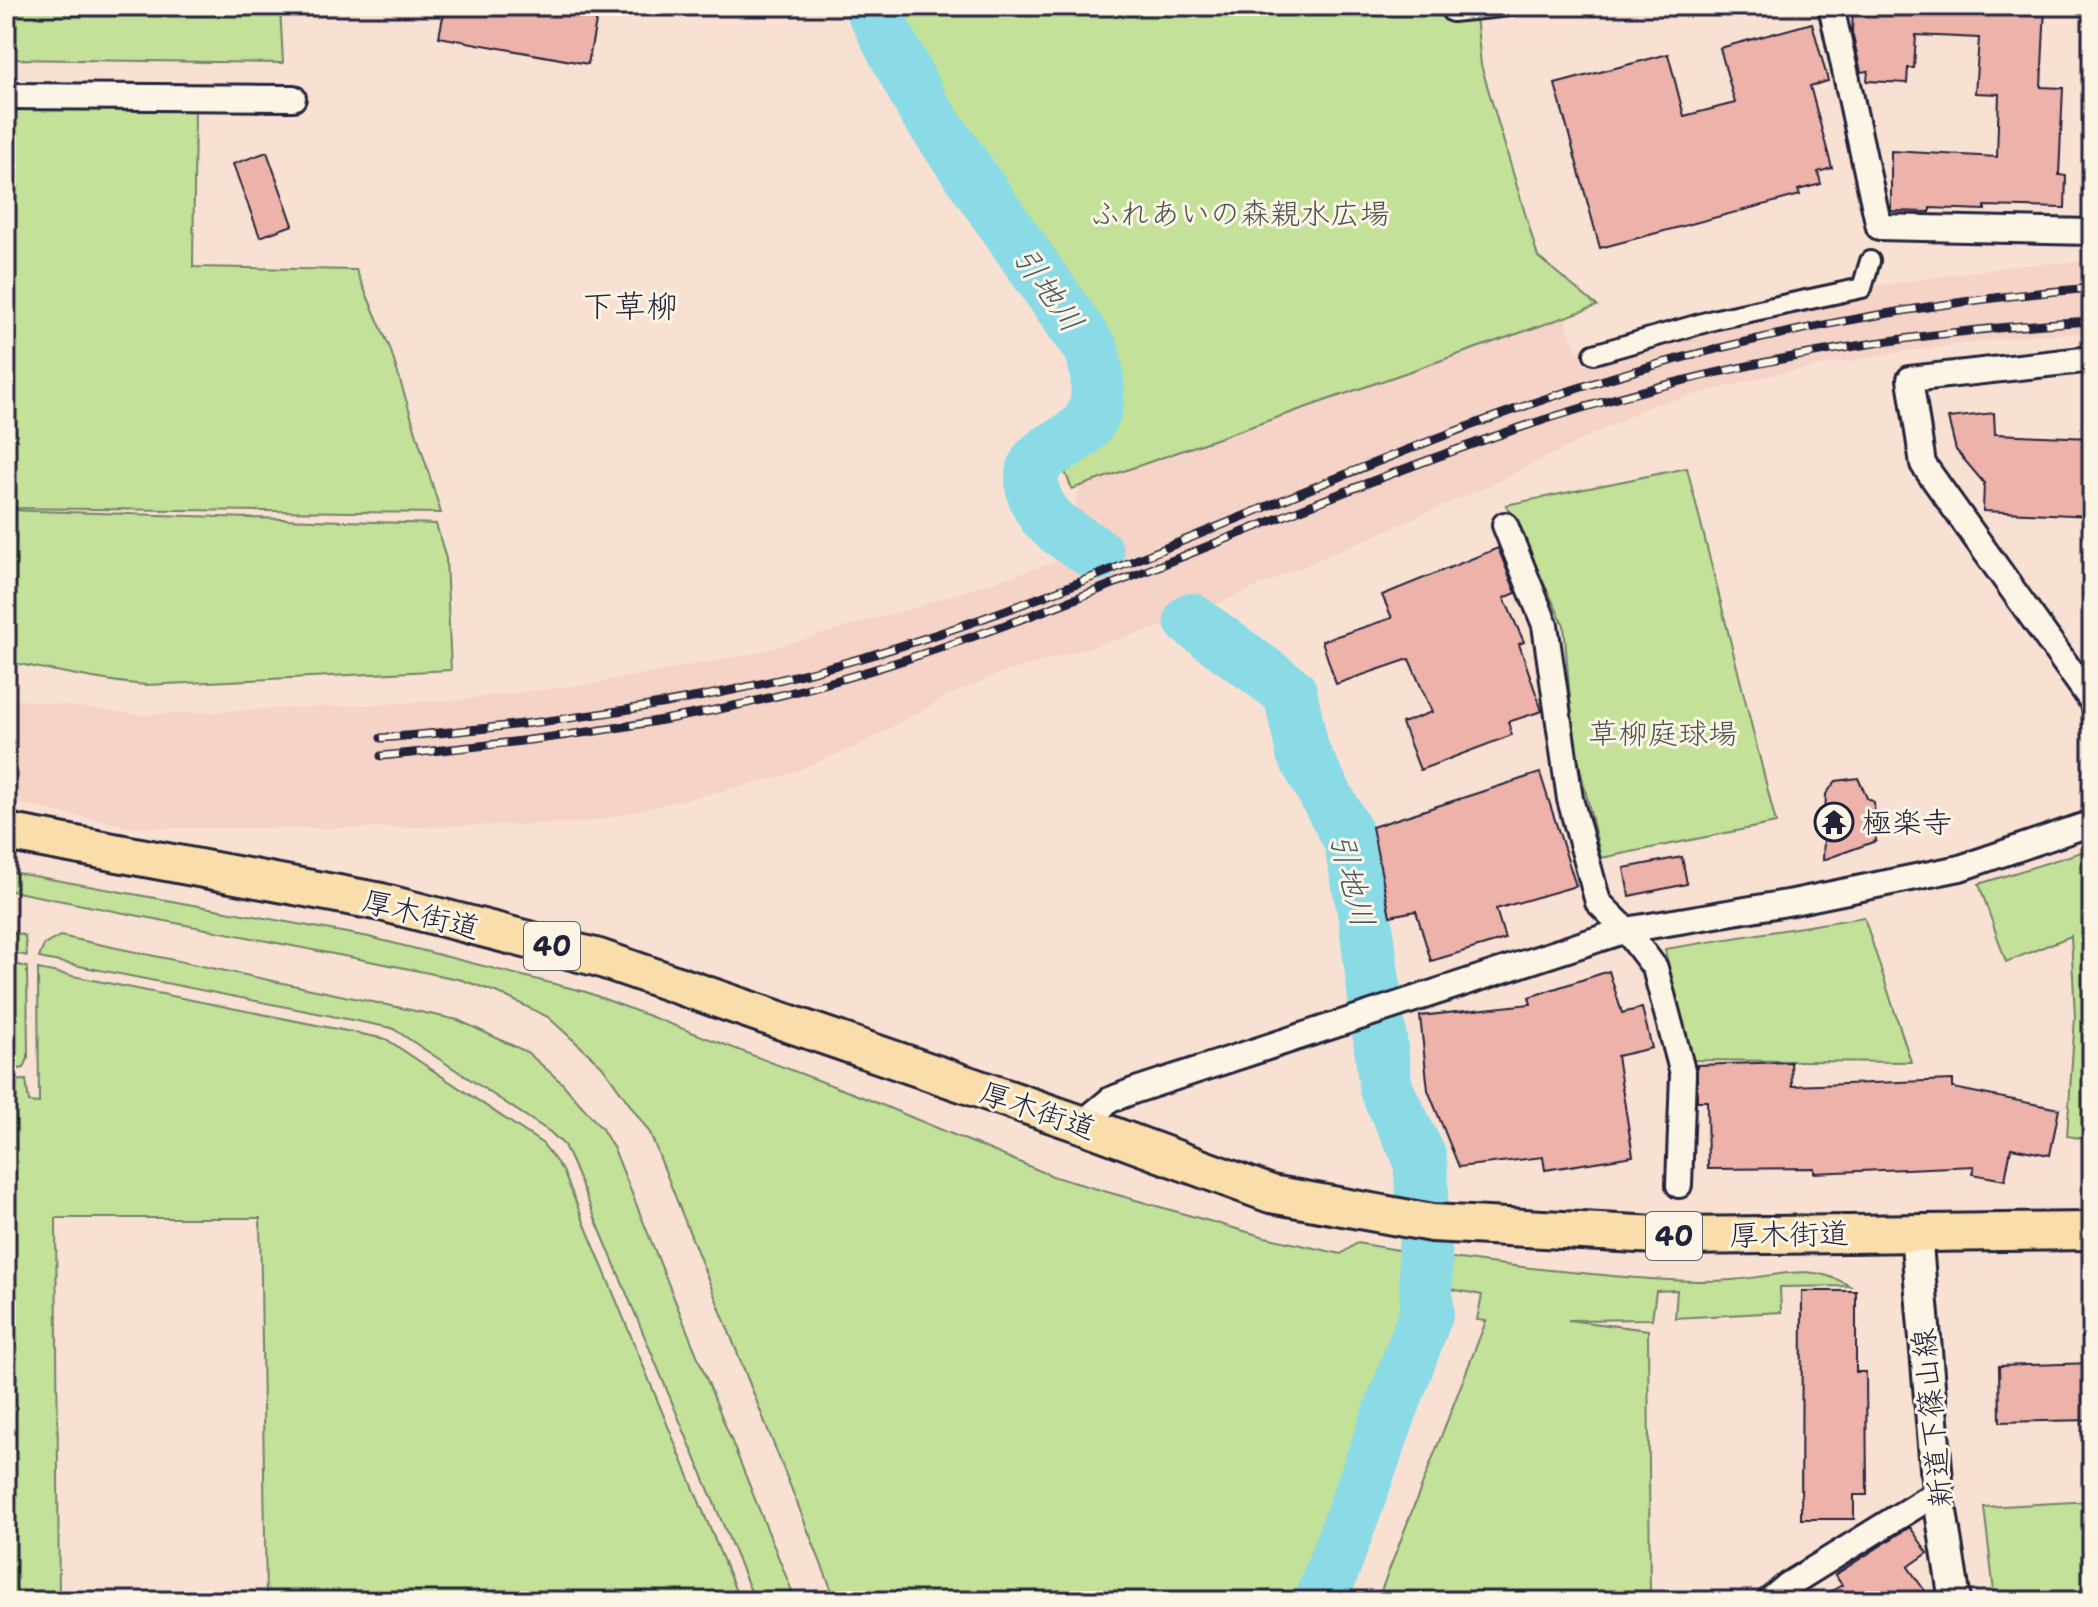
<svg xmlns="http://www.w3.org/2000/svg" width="2098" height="1607" font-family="'Shantell Sans','Klee One',sans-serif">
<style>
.built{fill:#f5d3c7}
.green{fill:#c3e199;stroke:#72826a;stroke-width:2}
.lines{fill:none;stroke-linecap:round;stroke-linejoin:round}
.river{stroke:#8bdbe6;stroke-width:54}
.building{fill:#edb2aa;stroke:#22223b;stroke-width:2}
.pedestrian-casing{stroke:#22223b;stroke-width:24}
.minor-casing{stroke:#22223b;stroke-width:30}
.tertiary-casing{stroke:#22223b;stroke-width:36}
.primary-casing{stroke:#22223b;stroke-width:42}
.pedestrian{stroke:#fcf5e5;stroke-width:18}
.minor{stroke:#fcf5e5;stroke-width:24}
.tertiary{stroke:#fcf5e5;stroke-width:30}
.primary{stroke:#f9deab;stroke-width:36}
.rail-casing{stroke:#22223b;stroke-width:9}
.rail{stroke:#fcf5e5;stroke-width:6;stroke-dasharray:18;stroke-linecap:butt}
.labels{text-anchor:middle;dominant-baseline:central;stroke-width:6;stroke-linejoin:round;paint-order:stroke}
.shield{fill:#fcf5e5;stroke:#63616e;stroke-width:2}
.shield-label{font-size:28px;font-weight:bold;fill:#22223b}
.park-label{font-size:30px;fill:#4a5252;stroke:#fcf5e5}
.poi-label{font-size:30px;fill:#22223b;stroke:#fcf5e5;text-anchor:start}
.street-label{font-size:30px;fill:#22223b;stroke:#fcf5e5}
.water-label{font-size:32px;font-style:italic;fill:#425a6e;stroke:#fcf5e5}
.neighbourhood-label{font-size:32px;fill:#22223b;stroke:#fcf5e5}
</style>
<rect width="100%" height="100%" fill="#f8e1d3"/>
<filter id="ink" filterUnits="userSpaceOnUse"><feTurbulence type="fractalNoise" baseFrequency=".0125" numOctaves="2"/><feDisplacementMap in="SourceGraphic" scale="16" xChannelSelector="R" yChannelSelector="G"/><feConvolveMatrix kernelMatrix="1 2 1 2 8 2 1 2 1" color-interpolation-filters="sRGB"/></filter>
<g filter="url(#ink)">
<path class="built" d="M 2092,261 L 2092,333 L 2032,335 L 1888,354 L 1777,374 L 1650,406 L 1482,489 L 1173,623 L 999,674 L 948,696 L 861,744 L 782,777 L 585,823 L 372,828 L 135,828 L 6,801 L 6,698 L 142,715 L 449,701 L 596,683 L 756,653 L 916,607 L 1060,560 L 1083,476 L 1561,310 L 1577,351 L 1696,319 L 1853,289 L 2020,265 Z"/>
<path class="green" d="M 6,6 L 280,6 L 283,63 L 6,59 Z
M 891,6 L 1475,6 L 1481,65 L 1538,257 L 1597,306 L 1072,489 L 1063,467 L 1079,390 L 1069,331 L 910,57 Z
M 6,106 L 195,109 L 193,267 L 356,270 L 390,348 L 441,513 L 6,508 Z
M 1687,468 L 1776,823 L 1601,858 L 1573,738 L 1564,625 L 1506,505 Z
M 6,510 L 436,524 L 446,559 L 451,670 L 146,685 C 98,682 53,669 6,662 Z
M 2088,850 L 2092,865 L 2092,1140 L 2067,1136 L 2075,1017 L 2071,936 L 2006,962 L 1979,884 Z
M 6,871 L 369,937 L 586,992 L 865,1098 L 1055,1177 L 1265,1237 L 1341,1254 L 1357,1243 C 1435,1257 1513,1267 1592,1274 C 1638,1278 1686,1283 1732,1280 C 1778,1277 1808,1261 1850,1286 L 1780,1287 L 1781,1312 L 1675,1318 L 1677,1290 L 1656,1291 L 1652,1319 L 1568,1320 L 1648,1330 L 1650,1601 L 1377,1601 L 1486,1321 L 1477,1320 L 1482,1295 L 1435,1286 L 1347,1471 L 1300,1601 L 836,1601 L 650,1133 L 602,1066 L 548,1017 L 501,994 L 462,980 L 395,966 L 6,890 Z
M 1864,917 L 1911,1062 L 1688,1060 L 1665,949 Z
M 6,929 L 25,936 L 27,956 L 6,951 Z
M 60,936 L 458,1020 L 527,1052 L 562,1083 L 602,1129 L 614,1149 L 796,1601 L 755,1601 L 573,1165 L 564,1145 L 550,1132 L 392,1028 L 39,958 L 44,945 Z
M 6,962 L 27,967 L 28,1058 L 24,1068 L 6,1071 Z
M 38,969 L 386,1039 L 543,1144 L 563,1171 L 740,1601 L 266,1601 L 260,1218 L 56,1218 L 59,1601 L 6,1601 L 6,1081 L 26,1080 L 29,1102 L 39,1103 Z
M 2092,1501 L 2092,1601 L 1995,1601 L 1984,1507 Z"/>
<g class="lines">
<path class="river" d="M 871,6 L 923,107 L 1092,351 C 1097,370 1101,394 1094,412 C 1086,435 1060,443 1043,456 C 1022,472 1034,506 1051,522 C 1063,534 1082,544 1097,554
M 1191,620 L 1290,692 L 1303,753 L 1350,840 L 1365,916 L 1386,1089 L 1420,1158 L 1422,1192
M 1321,1601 L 1427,1311 L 1425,1248"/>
</g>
<path class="building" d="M 445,6 L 599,6 L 588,64 L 439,37 Z
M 1853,6 L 2045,7 L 2041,87 L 2063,88 L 2059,175 L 2066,176 L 2065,208 L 1985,206 L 1985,210 L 1930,208 L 1930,212 L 1891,211 L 1891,151 L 1997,157 L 1999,94 L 1975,93 L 1979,38 L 1916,35 L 1914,68 L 1908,68 L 1907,83 L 1867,81 L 1868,71 L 1861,72 L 1852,32 Z
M 1812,23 L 1828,81 L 1810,86 L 1832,168 L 1818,172 L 1821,184 L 1798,190 L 1800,195 L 1600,248 L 1555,84 L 1668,54 L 1684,116 L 1735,103 L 1720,48 Z
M 267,152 L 293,225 L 260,237 L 233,164 Z
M 1994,413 L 1995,434 L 2092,438 L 2092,516 L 1983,511 L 1984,483 L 1956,450 L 1948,418 Z
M 1498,548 L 1516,593 L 1504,598 L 1524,642 L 1519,644 L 1542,711 L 1508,722 L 1512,735 L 1420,770 L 1402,723 L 1432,712 L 1409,659 L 1336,684 L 1322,641 L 1392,618 L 1382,595 Z
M 1540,773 L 1576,886 L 1496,909 L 1505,939 L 1431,961 L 1416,911 L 1390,916 L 1372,827 Z
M 1858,778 L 1867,798 L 1874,802 L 1876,841 L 1823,860 L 1826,794 L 1836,781 Z
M 1682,857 L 1687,884 L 1629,896 L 1624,868 Z
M 1609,971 L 1622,1013 L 1642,1008 L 1652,1048 L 1617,1056 L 1633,1156 L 1545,1170 L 1543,1157 L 1459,1167 L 1428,1090 L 1420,1016 L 1531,1004 L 1529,997 Z
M 1791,1062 L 1792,1086 L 1953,1080 L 1953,1088 L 2059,1109 L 2050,1155 L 2011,1148 L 2005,1180 L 1972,1174 L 1974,1166 L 1814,1173 L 1814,1168 L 1708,1169 L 1707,1101 L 1697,1101 L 1697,1065 Z
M 1802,1291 L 1856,1291 L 1856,1372 L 1866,1372 L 1867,1495 L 1854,1495 L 1854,1519 L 1801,1519 Z
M 2092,1363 L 2092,1420 L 2000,1422 L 1999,1366 Z
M 1910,1527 L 1928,1553 L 1908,1567 L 1932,1601 L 1814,1601 L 1842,1585 L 1835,1575 Z"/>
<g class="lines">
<defs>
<path id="pedestrian" d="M 1452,12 L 1511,6
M 1594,354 L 1717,319 L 1862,288 L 1870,261"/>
<path id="minor" d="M 1831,6 L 1879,227 L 2092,232
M 6,96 L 293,98
M 2092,359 L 1910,379 L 1923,464 L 2092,701
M 1505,525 L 1545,625 L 1570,799 L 1598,902 L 1626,930 L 1655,968 L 1683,1074 L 1679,1185
M 1081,1124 L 1110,1100 L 1133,1091 L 1626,930 L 1793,902 L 1960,868 L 2092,823
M 1769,1601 L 1788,1585 L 1938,1492"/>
<path id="tertiary" d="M 1916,1233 L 1938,1492 L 1955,1601"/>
<path id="primary" d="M 6,832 L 381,902 L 599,958 L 1081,1124 L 1271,1194 L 1432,1223 L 1676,1236 L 2092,1231"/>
</defs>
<use href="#pedestrian" class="pedestrian-casing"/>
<use href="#minor" class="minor-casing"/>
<use href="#tertiary" class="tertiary-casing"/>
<use href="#primary" class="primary-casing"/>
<use href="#pedestrian" class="pedestrian"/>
<use href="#minor" class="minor"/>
<use href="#tertiary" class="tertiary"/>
<use href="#primary" class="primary"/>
<defs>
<path id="rail" d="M 381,738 C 544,725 708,703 865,657 C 1077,594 1276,497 1483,421 C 1679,348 1884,305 2092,288
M 381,756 C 545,741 714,719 872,670 C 1083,605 1282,510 1490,438 C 1683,370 1888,332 2092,321"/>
</defs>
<use href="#rail" class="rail-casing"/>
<use href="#rail" class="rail"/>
</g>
</g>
<defs>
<symbol id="temple-ring" viewBox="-11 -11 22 22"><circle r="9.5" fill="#fcf5e5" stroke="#22223b" stroke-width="1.5"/><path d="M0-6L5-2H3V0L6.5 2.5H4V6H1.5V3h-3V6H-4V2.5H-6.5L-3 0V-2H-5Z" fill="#22223b"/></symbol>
</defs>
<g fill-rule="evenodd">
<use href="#temple-ring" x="1812" y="800" width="44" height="44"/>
</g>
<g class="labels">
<g class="shield">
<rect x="524" y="922" width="56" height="48" rx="6"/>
<rect x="1646" y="1212" width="56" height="48" rx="6"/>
</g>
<g class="shield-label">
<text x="552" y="946">40</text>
<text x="1674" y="1236">40</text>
</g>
<g class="park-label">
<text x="1240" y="213">ふれあいの森親水広場</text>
<text x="1663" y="733">草柳庭球場</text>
</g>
<g class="poi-label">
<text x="1862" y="822">極楽寺</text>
</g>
<g class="street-label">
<text transform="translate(421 914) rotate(14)">厚木街道</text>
<text transform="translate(1038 1110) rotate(19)">厚木街道</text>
<text transform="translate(1789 1234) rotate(-1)">厚木街道</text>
<text transform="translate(1932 1418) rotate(-96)">新道下篠山線</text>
</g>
<g class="water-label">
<text transform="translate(1049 289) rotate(55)">引地川</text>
<text transform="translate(1353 880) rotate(76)">引地川</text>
</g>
<g class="neighbourhood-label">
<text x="630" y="305">下草柳</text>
</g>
</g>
<rect width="2098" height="1607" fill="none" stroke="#fcf5e5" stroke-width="32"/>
<rect x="16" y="16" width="2066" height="1575" fill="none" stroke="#22223b" stroke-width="3" filter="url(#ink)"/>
</svg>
